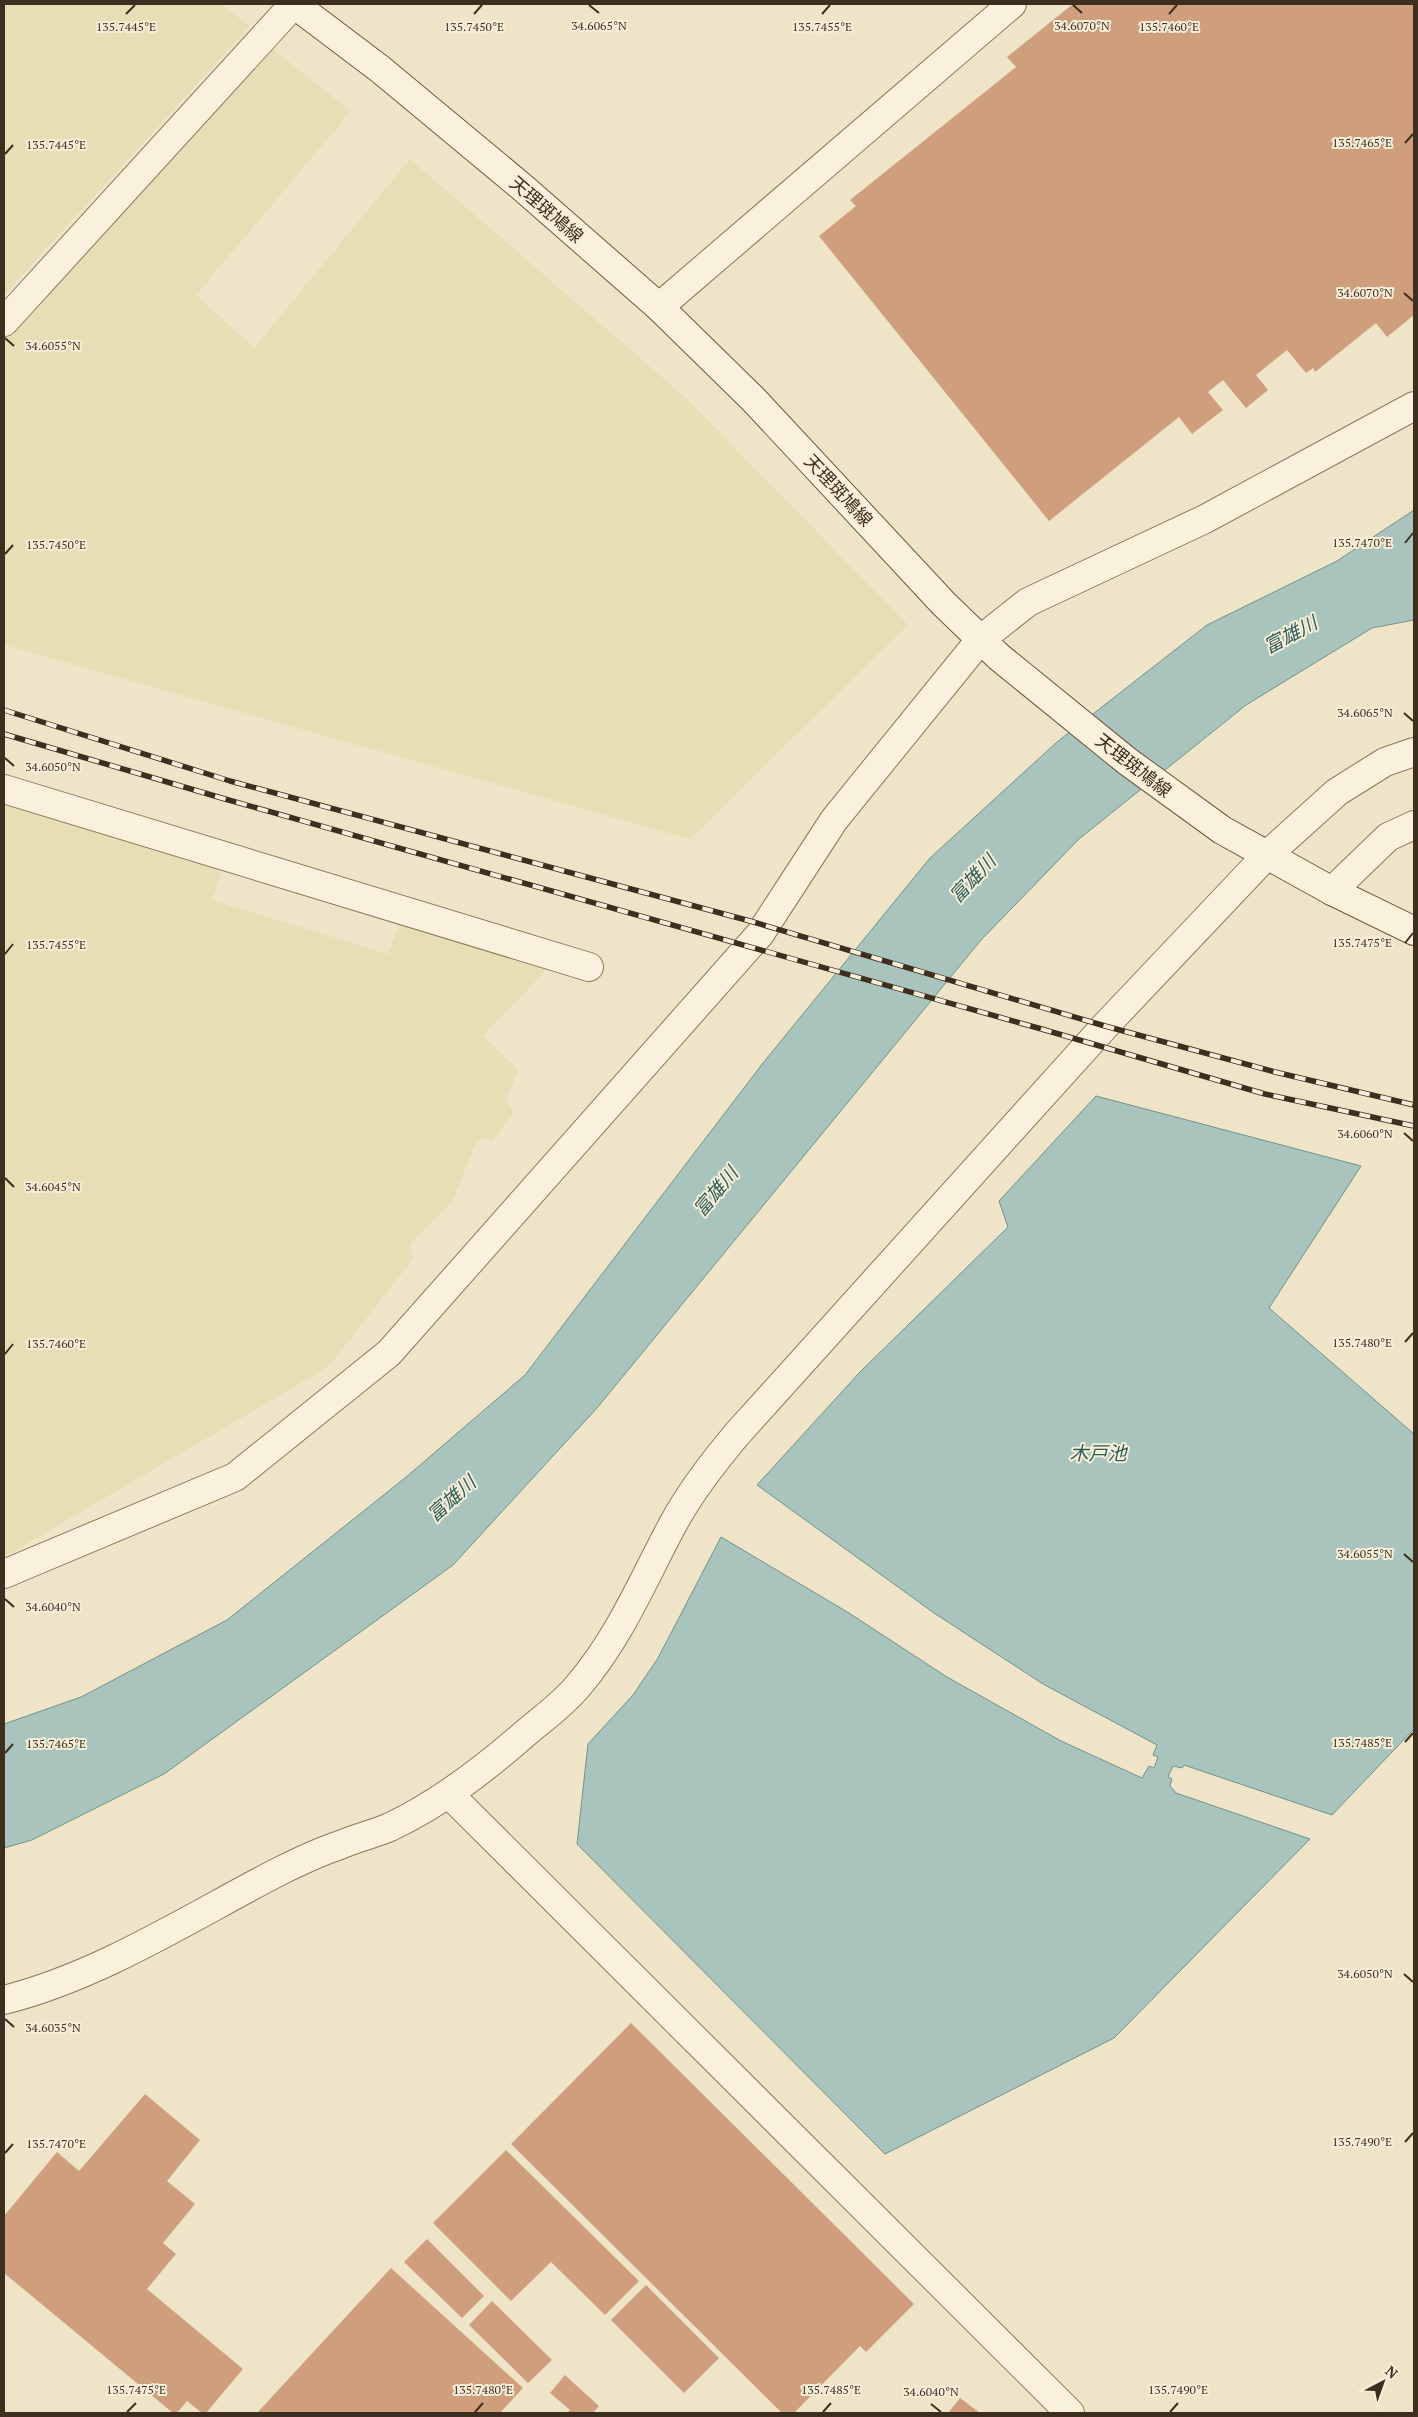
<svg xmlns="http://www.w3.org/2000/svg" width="1418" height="2417" font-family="'PT Serif','Noto Sans JP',serif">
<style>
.farmland{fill:#e6deb5}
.water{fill:#a9c4bc;stroke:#6f938a}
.building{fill:#cf9f7d}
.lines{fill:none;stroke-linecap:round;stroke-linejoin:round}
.minor-casing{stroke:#8d765c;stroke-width:30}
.tertiary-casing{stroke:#8d765c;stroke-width:30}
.secondary-casing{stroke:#6f573f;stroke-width:30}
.minor{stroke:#faf1dc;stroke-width:28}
.tertiary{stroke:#faf1dc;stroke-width:28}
.secondary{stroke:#faf1dc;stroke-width:28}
.rail-casing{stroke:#3d2e20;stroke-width:5.5}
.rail{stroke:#f7eed8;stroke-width:4;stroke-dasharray:11;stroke-linecap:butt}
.ticks{fill:none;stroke:#3d2e20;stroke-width:2}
.labels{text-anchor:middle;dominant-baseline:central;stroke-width:4;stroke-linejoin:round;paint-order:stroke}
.street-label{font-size:18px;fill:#3d2e20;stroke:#f7eed8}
.water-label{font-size:19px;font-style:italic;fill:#2f5d5a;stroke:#f7eed8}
.ticks-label{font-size:12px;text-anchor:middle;fill:#3d2e20;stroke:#f7eed8;stroke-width:4;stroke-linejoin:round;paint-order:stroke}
</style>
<rect width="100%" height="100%" fill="#f0e4c8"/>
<path class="farmland" d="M 4,4 L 220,4 L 250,26 L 4,295 Z
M 270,47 L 351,111 L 196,295 L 254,348 L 410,159 L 685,397 L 908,625 L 690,839 L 4,645 L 4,341 Z
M 4,800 L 223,867 L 212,900 L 388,954 L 401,920 L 551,965 L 483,1036 L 518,1070 L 507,1098 L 513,1114 L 492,1141 L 482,1138 L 474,1147 L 452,1203 L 410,1244 L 413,1259 L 328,1367 L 4,1557 Z"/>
<path class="water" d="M 1414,510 L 1414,620 L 1372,628 L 1246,705 L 1079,839 L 981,940 L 597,1408 L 453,1565 L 164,1774 L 32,1840 L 4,1848 L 4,1724 L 81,1697 L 227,1620 L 405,1478 L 525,1375 L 763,1063 L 930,858 L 1057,742 L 1207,625 L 1337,561 Z
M 1096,1096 L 1361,1166 L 1269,1308 L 1414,1434 L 1414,1729 L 1332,1815 L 1184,1765 L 1182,1768 L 1173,1766 L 1168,1777 L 1172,1779 L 1170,1786 L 1176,1793 L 1310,1839 L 1114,2038 L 885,2154 L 577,1844 L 588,1744 L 633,1695 L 658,1658 L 721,1537 L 849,1613 L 947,1677 L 1061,1741 L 1142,1778 L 1149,1766 L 1154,1768 L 1158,1757 L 1153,1755 L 1157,1745 L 1043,1684 L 934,1613 L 757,1485 L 860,1372 L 1008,1227 L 999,1201 Z"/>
<path class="building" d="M 1073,4 L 1414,4 L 1414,315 L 1387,337 L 1376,323 L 1315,372 L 1313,368 L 1306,373 L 1287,350 L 1256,375 L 1268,390 L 1246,408 L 1223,380 L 1208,392 L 1223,410 L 1192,434 L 1179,417 L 1049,521 L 819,236 L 856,206 L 850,200 L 1016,67 L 1007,57 Z
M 631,2023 L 914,2304 L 866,2352 L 860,2346 L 794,2413 L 782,2413 L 511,2144 Z
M 145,2094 L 200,2140 L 167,2181 L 195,2204 L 163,2243 L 176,2254 L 147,2289 L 243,2369 L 206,2413 L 202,2413 L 187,2401 L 177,2413 L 173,2413 L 4,2273 L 4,2216 L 57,2152 L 79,2171 Z
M 506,2150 L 639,2281 L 605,2315 L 551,2262 L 511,2301 L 433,2223 Z
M 427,2239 L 484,2296 L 462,2318 L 404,2262 Z
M 391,2268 L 523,2388 L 500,2413 L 257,2413 Z
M 646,2285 L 719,2358 L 684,2393 L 611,2320 Z
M 492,2301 L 552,2360 L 528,2383 L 469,2325 Z
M 565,2375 L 599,2406 L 593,2413 L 567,2413 L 570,2410 L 550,2393 Z
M 960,2398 L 980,2413 L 948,2413 Z"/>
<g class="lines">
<defs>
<path id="minor" d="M 659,307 L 1012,4
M 4,322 L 294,4
M 4,789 L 589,967
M 1332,891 L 1388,837 L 1414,825
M 4,1574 L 235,1477 L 389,1353 L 760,934 L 834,820 L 980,640 L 1028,602 L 1205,519 L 1414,406
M 449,1794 L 1070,2413"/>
<path id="tertiary" d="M 4,2000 C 102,1975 189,1918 278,1872 C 298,1862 319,1852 340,1845 C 356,1838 374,1834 390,1827 C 441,1803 486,1768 528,1731 C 545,1717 564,1703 578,1686 C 620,1637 643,1580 673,1524 C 691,1491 713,1463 737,1434 L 1105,1026 L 1266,856 L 1337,792 L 1385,762 L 1414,752"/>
<path id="secondary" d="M 294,4 L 380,69 L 522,187 L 659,307 L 754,400 L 944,604 L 999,657 L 1127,761 L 1222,830 L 1332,891 L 1414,931"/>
</defs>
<use href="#minor" class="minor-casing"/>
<use href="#tertiary" class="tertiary-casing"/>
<use href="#secondary" class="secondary-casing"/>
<use href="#minor" class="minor"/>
<use href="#tertiary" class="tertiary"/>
<use href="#secondary" class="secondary"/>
<defs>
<path id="rail" d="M 4,710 L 230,781 L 750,921 L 1105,1026 L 1275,1072 L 1414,1105
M 4,734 L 225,799 L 1038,1028 L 1265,1094 L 1414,1126"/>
</defs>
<use href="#rail" class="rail-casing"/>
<use href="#rail" class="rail"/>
</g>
<path class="ticks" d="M 589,5 L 599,13M 1073,5 L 1082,13M 126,14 L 135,5M 474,14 L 482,5M 822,14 L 830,5M 1169,14 L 1177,5M 1405,143 L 1413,134M 5,154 L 13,145M 1404,293 L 1413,301M 5,338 L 14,346M 1405,543 L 1413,533M 5,554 L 13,545M 1404,713 L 1413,721M 5,758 L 14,766M 1405,943 L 1413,933M 5,954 L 13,944M 1404,1133 L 1413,1141M 5,1178 L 14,1187M 1405,1342 L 1413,1333M 5,1354 L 13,1344M 1404,1554 L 1413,1562M 5,1599 L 14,1607M 1405,1742 L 1413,1733M 5,1753 L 13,1744M 1404,1974 L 1413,1982M 5,2019 L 14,2027M 1405,2142 L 1413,2133M 5,2153 L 13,2144M 931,2404 L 941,2412M 127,2412 L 136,2403M 475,2412 L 483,2403M 823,2412 L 831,2403M 1170,2412 L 1178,2403"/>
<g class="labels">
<g class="street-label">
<text transform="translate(547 209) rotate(41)">天理斑鳩線</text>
<text transform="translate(839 490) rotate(47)">天理斑鳩線</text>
<text transform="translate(1134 765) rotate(38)">天理斑鳩線</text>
</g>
<g class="water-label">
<text transform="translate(1290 634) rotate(-28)">富雄川</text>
<text transform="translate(972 878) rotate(-47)">富雄川</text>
<text transform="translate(715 1191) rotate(-50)">富雄川</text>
<text x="1098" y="1452">木戸池</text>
<text transform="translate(451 1498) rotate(-42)">富雄川</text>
</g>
</g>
<g class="ticks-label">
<text x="599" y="30">34.6065°N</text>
<text x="1082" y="30">34.6070°N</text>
<text x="126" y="31">135.7445°E</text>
<text x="822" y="31">135.7455°E</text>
<text x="1169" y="31">135.7460°E</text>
<text x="474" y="31">135.7450°E</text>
<text x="1362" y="147">135.7465°E</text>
<text x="56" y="149">135.7445°E</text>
<text x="1365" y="297">34.6070°N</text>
<text x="53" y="350">34.6055°N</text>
<text x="1362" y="547">135.7470°E</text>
<text x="56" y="549">135.7450°E</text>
<text x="1365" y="717">34.6065°N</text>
<text x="53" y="771">34.6050°N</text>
<text x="1362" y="947">135.7475°E</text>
<text x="56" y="949">135.7455°E</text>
<text x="1365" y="1138">34.6060°N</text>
<text x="53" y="1191">34.6045°N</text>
<text x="1362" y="1347">135.7480°E</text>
<text x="56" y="1348">135.7460°E</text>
<text x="1365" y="1558">34.6055°N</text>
<text x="53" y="1611">34.6040°N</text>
<text x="1362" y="1747">135.7485°E</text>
<text x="56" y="1748">135.7465°E</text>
<text x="1365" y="1978">34.6050°N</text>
<text x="53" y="2032">34.6035°N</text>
<text x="1362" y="2146">135.7490°E</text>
<text x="56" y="2148">135.7470°E</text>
<text x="136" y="2394">135.7475°E</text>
<text x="483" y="2394">135.7480°E</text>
<text x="831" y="2394">135.7485°E</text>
<text x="1178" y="2394">135.7490°E</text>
<text x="931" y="2396">34.6040°N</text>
</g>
<rect width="1418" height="2417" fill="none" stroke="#3d2e20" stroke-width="10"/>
<g transform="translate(1383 2382) rotate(41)" stroke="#f7eed8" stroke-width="4" paint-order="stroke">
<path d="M0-4L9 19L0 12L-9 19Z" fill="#3d2e20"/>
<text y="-8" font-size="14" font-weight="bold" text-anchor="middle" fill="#3d2e20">N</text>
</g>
</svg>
